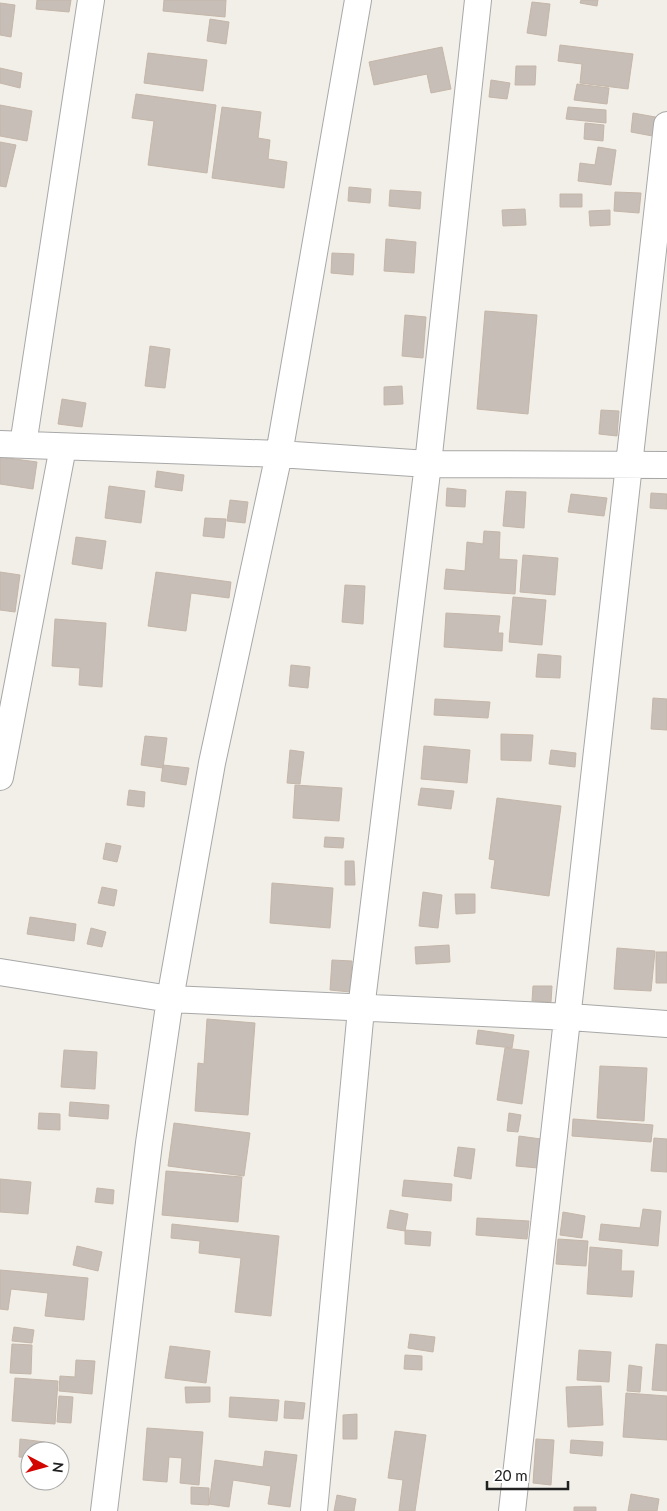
<svg xmlns="http://www.w3.org/2000/svg" width="667" height="1511" font-family="Lato,sans-serif">
<style>
.building{fill:#c7beb7;stroke:#c5b6a9}
.lines{fill:none;stroke-linecap:round;stroke-linejoin:round}
.minor-casing{stroke:#a8a8a8;stroke-width:28}
.minor{stroke:#fff;stroke-width:26}
</style>
<rect width="100%" height="100%" fill="#f2efe8"/>
<path class="building" d="M 37,0 L 71,0 L 69,12 L 36,9 Z
M 164,0 L 226,0 L 225,17 L 163,11 Z
M 581,0 L 598,0 L 597,6 L 580,3 Z
M 532,2 L 550,4 L 546,36 L 527,33 Z
M 0,3 L 15,5 L 11,37 L 0,35 Z
M 210,19 L 229,22 L 226,44 L 207,41 Z
M 560,45 L 633,54 L 628,89 L 580,83 L 582,64 L 558,61 Z
M 442,47 L 451,89 L 431,93 L 427,74 L 374,85 L 369,62 Z
M 148,53 L 207,60 L 203,91 L 144,83 Z
M 516,66 L 536,66 L 535,85 L 515,85 Z
M 0,68 L 22,73 L 20,88 L 0,83 Z
M 491,80 L 510,83 L 507,99 L 489,97 Z
M 577,84 L 609,88 L 607,104 L 574,100 Z
M 136,94 L 216,105 L 207,173 L 148,165 L 154,121 L 132,118 Z
M 0,105 L 32,111 L 27,141 L 0,136 Z
M 222,107 L 261,112 L 258,138 L 270,140 L 268,159 L 287,162 L 284,188 L 212,178 Z
M 568,107 L 606,110 L 606,123 L 566,119 Z
M 633,113 L 661,118 L 658,137 L 631,132 Z
M 585,123 L 604,125 L 603,141 L 584,139 Z
M 0,142 L 16,145 L 6,187 L 0,186 Z
M 598,147 L 616,150 L 611,185 L 578,181 L 580,163 L 595,165 Z
M 349,187 L 371,189 L 370,203 L 348,201 Z
M 390,190 L 421,192 L 420,209 L 389,206 Z
M 615,192 L 641,193 L 639,213 L 614,211 Z
M 560,194 L 582,194 L 582,207 L 560,207 Z
M 525,209 L 526,225 L 503,226 L 502,210 Z
M 610,210 L 610,225 L 590,226 L 589,211 Z
M 386,239 L 416,242 L 414,273 L 384,271 Z
M 332,253 L 354,254 L 353,275 L 331,273 Z
M 485,311 L 537,315 L 528,414 L 477,409 Z
M 405,315 L 426,317 L 423,358 L 402,356 Z
M 150,346 L 170,349 L 165,388 L 145,386 Z
M 402,386 L 403,404 L 384,405 L 384,387 Z
M 62,399 L 86,403 L 82,427 L 58,424 Z
M 601,410 L 619,411 L 617,436 L 599,434 Z
M 0,457 L 37,462 L 33,489 L 0,484 Z
M 157,471 L 184,475 L 182,491 L 155,487 Z
M 109,486 L 145,491 L 141,523 L 105,518 Z
M 447,488 L 466,490 L 465,507 L 446,506 Z
M 506,491 L 526,492 L 524,528 L 503,526 Z
M 651,493 L 667,494 L 667,509 L 650,508 Z
M 571,494 L 607,498 L 604,516 L 568,512 Z
M 230,500 L 248,502 L 245,523 L 227,521 Z
M 205,518 L 226,519 L 224,538 L 203,536 Z
M 484,531 L 500,532 L 499,559 L 517,560 L 515,594 L 444,589 L 446,569 L 465,571 L 467,542 L 483,544 Z
M 76,537 L 106,541 L 102,569 L 72,564 Z
M 523,555 L 558,558 L 555,595 L 520,592 Z
M 0,572 L 20,575 L 15,612 L 0,610 Z
M 156,572 L 231,582 L 229,598 L 191,593 L 186,631 L 148,626 Z
M 345,585 L 365,586 L 363,624 L 342,622 Z
M 513,597 L 546,600 L 542,645 L 509,642 Z
M 446,613 L 500,616 L 498,633 L 503,633 L 502,651 L 444,647 Z
M 55,619 L 106,623 L 102,687 L 79,685 L 80,668 L 52,666 Z
M 538,654 L 561,656 L 560,678 L 536,677 Z
M 291,665 L 310,667 L 308,688 L 289,686 Z
M 653,698 L 667,699 L 667,730 L 651,729 Z
M 435,699 L 490,702 L 488,718 L 434,715 Z
M 501,734 L 533,735 L 531,761 L 501,760 Z
M 145,736 L 167,738 L 163,768 L 141,765 Z
M 424,746 L 470,750 L 467,783 L 421,779 Z
M 290,750 L 304,752 L 300,784 L 287,783 Z
M 551,750 L 576,753 L 575,767 L 549,764 Z
M 163,765 L 189,768 L 186,785 L 161,781 Z
M 295,785 L 342,788 L 339,821 L 293,818 Z
M 421,788 L 454,791 L 451,809 L 418,805 Z
M 129,790 L 145,792 L 144,807 L 127,805 Z
M 497,798 L 561,806 L 549,896 L 491,888 L 495,860 L 489,859 Z
M 325,837 L 344,838 L 343,848 L 324,847 Z
M 106,843 L 121,846 L 117,862 L 103,859 Z
M 345,861 L 354,861 L 355,885 L 345,885 Z
M 272,883 L 333,888 L 330,928 L 270,923 Z
M 102,887 L 117,890 L 114,906 L 98,903 Z
M 423,892 L 442,895 L 438,928 L 419,926 Z
M 455,894 L 475,894 L 475,913 L 456,914 Z
M 30,917 L 76,924 L 74,941 L 27,934 Z
M 91,928 L 106,932 L 102,947 L 87,944 Z
M 449,945 L 450,962 L 416,964 L 415,947 Z
M 617,948 L 655,951 L 651,991 L 614,989 Z
M 656,952 L 667,952 L 667,983 L 656,983 Z
M 332,960 L 352,961 L 350,992 L 330,990 Z
M 533,986 L 552,986 L 551,1002 L 532,1001 Z
M 207,1019 L 255,1023 L 248,1115 L 195,1111 L 198,1063 L 204,1064 Z
M 478,1030 L 514,1035 L 512,1048 L 476,1044 Z
M 505,1048 L 529,1051 L 522,1104 L 497,1100 Z
M 64,1050 L 97,1052 L 95,1089 L 61,1087 Z
M 600,1066 L 647,1068 L 644,1121 L 597,1118 Z
M 70,1102 L 109,1105 L 108,1119 L 69,1116 Z
M 39,1113 L 60,1114 L 60,1130 L 38,1129 Z
M 509,1113 L 521,1115 L 518,1132 L 507,1131 Z
M 573,1119 L 653,1125 L 651,1142 L 572,1136 Z
M 174,1123 L 250,1133 L 244,1176 L 168,1166 Z
M 519,1136 L 541,1139 L 538,1168 L 516,1166 Z
M 654,1138 L 667,1139 L 667,1172 L 651,1171 Z
M 458,1147 L 475,1149 L 471,1179 L 454,1176 Z
M 166,1171 L 242,1177 L 238,1222 L 162,1215 Z
M 0,1179 L 31,1182 L 28,1214 L 0,1212 Z
M 404,1180 L 452,1184 L 451,1201 L 402,1196 Z
M 97,1188 L 114,1190 L 113,1204 L 95,1202 Z
M 643,1209 L 661,1211 L 658,1246 L 599,1240 L 601,1224 L 640,1228 Z
M 390,1210 L 408,1214 L 405,1231 L 387,1228 Z
M 563,1212 L 585,1216 L 582,1238 L 560,1235 Z
M 477,1218 L 529,1221 L 527,1239 L 476,1235 Z
M 172,1224 L 279,1236 L 271,1316 L 235,1312 L 241,1258 L 199,1253 L 200,1241 L 171,1238 Z
M 405,1230 L 431,1232 L 430,1246 L 405,1244 Z
M 558,1239 L 588,1241 L 586,1266 L 556,1264 Z
M 77,1246 L 102,1252 L 98,1271 L 73,1265 Z
M 590,1247 L 622,1250 L 621,1271 L 634,1271 L 632,1297 L 587,1294 Z
M 0,1270 L 88,1278 L 84,1320 L 45,1316 L 48,1293 L 11,1289 L 8,1310 L 0,1309 Z
M 14,1327 L 34,1330 L 32,1343 L 12,1341 Z
M 410,1334 L 435,1337 L 433,1352 L 408,1348 Z
M 12,1344 L 32,1345 L 31,1374 L 10,1373 Z
M 656,1344 L 667,1345 L 667,1391 L 652,1390 Z
M 170,1346 L 210,1351 L 206,1383 L 165,1378 Z
M 579,1350 L 611,1352 L 609,1382 L 577,1380 Z
M 405,1355 L 422,1356 L 422,1370 L 404,1369 Z
M 76,1360 L 95,1361 L 92,1394 L 59,1391 L 60,1376 L 75,1377 Z
M 629,1365 L 642,1367 L 640,1392 L 627,1391 Z
M 15,1378 L 58,1381 L 55,1424 L 12,1421 Z
M 601,1386 L 603,1425 L 568,1427 L 566,1387 Z
M 185,1387 L 210,1387 L 210,1402 L 186,1403 Z
M 626,1393 L 667,1396 L 667,1440 L 623,1437 Z
M 59,1396 L 73,1397 L 71,1423 L 57,1422 Z
M 230,1397 L 279,1400 L 277,1421 L 229,1417 Z
M 285,1401 L 305,1403 L 303,1419 L 284,1418 Z
M 357,1414 L 357,1439 L 343,1439 L 343,1415 Z
M 147,1428 L 203,1432 L 199,1485 L 180,1483 L 182,1458 L 169,1457 L 167,1482 L 143,1480 Z
M 395,1431 L 426,1435 L 415,1511 L 399,1511 L 403,1480 L 388,1478 Z
M 20,1439 L 45,1442 L 44,1451 L 30,1451 L 30,1458 L 19,1457 Z
M 536,1439 L 554,1440 L 551,1485 L 533,1483 Z
M 571,1440 L 603,1442 L 602,1456 L 570,1453 Z
M 265,1451 L 297,1455 L 290,1507 L 268,1504 L 271,1486 L 233,1480 L 229,1507 L 209,1504 L 215,1460 L 263,1467 Z
M 191,1487 L 209,1488 L 209,1505 L 191,1504 Z
M 631,1494 L 659,1499 L 657,1511 L 628,1511 Z
M 337,1495 L 356,1499 L 354,1511 L 334,1511 Z
M 574,1507 L 596,1507 L 596,1511 L 574,1511 Z"/>
<g class="lines">
<defs>
<path id="minor" d="M 0,444 L 279,454 L 428,464 L 667,465
M 23,445 L 91,0
M 0,777 L 63,447
M 0,972 L 170,999 L 570,1017 L 667,1024
M 104,1511 L 149,1143 L 170,999 L 212,763 L 279,454 L 358,0
M 314,1511 L 361,1009 L 428,464 L 478,0
M 512,1511 C 567,1049 619,587 667,125"/>
</defs>
<use href="#minor" class="minor-casing"/>
<use href="#minor" class="minor"/>
</g>
<g transform="translate(45 1466) rotate(96)"><circle r="24" fill="#ffffff" stroke="#a6a6a6"/>
<path d="M0-4L9 19L0 12L-9 19Z" fill="#d30500"/>
<text y="-8" font-size="14" font-weight="bold" text-anchor="middle" fill="#212121">N</text>
</g>
<path d="M487 1481v8h81v-8" fill="none" stroke="#212121" stroke-width="2.5"/>
<text x="494" y="1481" font-size="15" fill="#212121" stroke="#ffffff" stroke-width="4" paint-order="stroke">20 m</text>
</svg>
